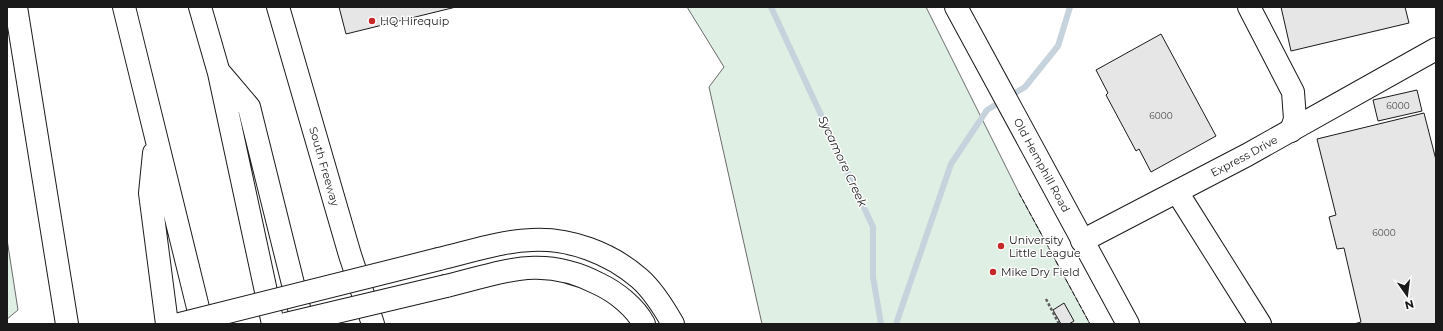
<svg xmlns="http://www.w3.org/2000/svg" width="1443" height="331" font-family="Montserrat,sans-serif">
<style>
.green{fill:#e0efe3;stroke:#6a6a6a}
.lines{fill:none;stroke-linecap:round;stroke-linejoin:round}
.stream{stroke:#c6d2dc;stroke-width:6}
.building{fill:#e6e6e6;stroke:#1a1a1a}
.minor-casing{stroke:#1a1a1a;stroke-width:24}
.major-casing{stroke:#1a1a1a;stroke-width:24}
.highway-casing{stroke:#1a1a1a;stroke-width:24}
.path{stroke:#5f5f5f;stroke-width:2.5;stroke-dasharray:3 2;stroke-linecap:butt}
.minor{stroke:#fff;stroke-width:22}
.major{stroke:#fff;stroke-width:22}
.highway{stroke:#fff;stroke-width:22}
.major-bridge-casing{stroke:#1a1a1a;stroke-width:24;stroke-linecap:butt}
.major-bridge{stroke:#fff;stroke-width:22}
.fence{stroke:#1a1a1a;stroke-width:1;stroke-dasharray:5 2;stroke-linecap:butt}
.poi-dot{fill:#c62828;stroke:#fff;stroke-width:1.5}
.labels{text-anchor:middle;dominant-baseline:central;stroke-width:3;stroke-linejoin:round;paint-order:stroke}
.number-label{font-size:9px;fill:#4d4d4d}
.poi-label{font-size:11px;fill:#1a1a1a;stroke:#fff;text-anchor:start}
.street-label{font-size:11px;fill:#1a1a1a;stroke:#fff}
.water-label{font-size:12px;font-style:italic;fill:#1a1a1a;stroke:#fff}
</style>
<rect width="100%" height="100%" fill="#fff"/>
<path class="green" d="M 687,7 L 926,7 L 1019,193 L 1090,324 L 762,324 L 709,87 L 724,67 Z
M 7,239 L 18,310 L 7,319 Z"/>
<g class="lines">
<path class="stream" d="M 771,7 L 873,227 L 873,277 L 881,324
M 896,324 L 951,164 L 987,110 L 1025,87 L 1058,46 L 1070,7"/>
</g>
<path class="building" d="M 339,7 L 456,7 L 346,34 Z
M 1281,7 L 1405,7 L 1409,23 L 1291,51 Z
M 1161,34 L 1216,136 L 1151,172 L 1139,149 L 1136,151 L 1106,95 L 1108,93 L 1096,70 Z
M 1417,90 L 1422,111 L 1378,121 L 1373,100 Z
M 1424,113 L 1436,160 L 1436,324 L 1354,324 L 1361,322 L 1344,248 L 1337,249 L 1329,217 L 1336,215 L 1317,139 Z
M 1064,303 L 1074,321 L 1069,324 L 1061,324 L 1053,310 Z"/>
<g class="lines">
<defs>
<g id="minor">
<path id="s1" d="M 956,7 L 1128,324"/>
<path d="M 1249,7 L 1293,92 L 1295,119 L 1291,131"/>
<path d="M 1177,192 L 1260,324"/>
<path id="s2" d="M 1082,241 L 1247,155 L 1436,49"/>
</g>
<g id="major">
<path d="M 16,7 L 67,324"/>
<path id="s3" d="M 278,7 L 350,255 L 373,324"/>
<path d="M 439,259 C 469,252 501,241 532,240 C 570,238 610,253 639,278 C 653,290 664,308 673,324"/>
<path d="M 446,286 C 504,272 542,254 599,284 C 616,292 635,307 644,324"/>
</g>
<path id="highway" d="M 124,7 L 202,324
M 200,7 L 219,73 L 273,324
M 221,74 L 249,107 L 303,324
M 154,153 L 150,193 L 167,324"/>
</defs>
<use href="#minor" class="minor-casing"/>
<use href="#major" class="major-casing"/>
<use href="#highway" class="highway-casing"/>
<path class="path" d="M 1046,299 L 1059,324"/>
<use href="#minor" class="minor"/>
<use href="#major" class="major"/>
<use href="#highway" class="highway"/>
<defs>
<path id="major-bridge" d="M 180,324 L 439,259
M 286,324 L 446,286"/>
</defs>
<use href="#major-bridge" class="major-bridge-casing"/>
<use href="#major-bridge" class="major-bridge"/>
<path class="fence" d="M 1019,193 L 1090,324"/>
</g>
<g class="poi-dot">
<circle cx="372" cy="21" r="4"/>
<circle cx="1001" cy="246" r="4"/>
<circle cx="993" cy="272" r="4"/>
</g>
<g class="labels">
<g class="number-label">
<text x="1398" y="105">6000</text>
<text x="1161" y="115">6000</text>
<text x="1384" y="232">6000</text>
</g>
<g class="poi-label">
<text x="380" y="21">HQ Hirequip</text>
<text x="1009" y="240">University<tspan x="1009" dy="13">Little League</tspan></text>
<text x="1001" y="272">Mike Dry Field</text>
</g>
<g class="street-label">
<text stroke="none"><textPath href="#s2" startOffset="183">Express Drive</textPath></text>
<text stroke="none"><textPath href="#s3" startOffset="166">South Freeway</textPath></text>
<text stroke="none"><textPath href="#s1" startOffset="180">Old Hemphill Road</textPath></text>
</g>
<g class="water-label">
<text transform="translate(843 161) rotate(65)">Sycamore Creek</text>
</g>
</g>
<rect width="1443" height="331" fill="none" stroke="#1a1a1a" stroke-width="16"/>
<g transform="translate(1407 295) rotate(166)" stroke="#ffffff" stroke-width="3" paint-order="stroke">
<path d="M0-3L7 15L0 10L-7 15Z" fill="#1a1a1a"/>
<text y="-6" font-size="11" font-weight="bold" text-anchor="middle" fill="#1a1a1a">N</text>
</g>
</svg>
